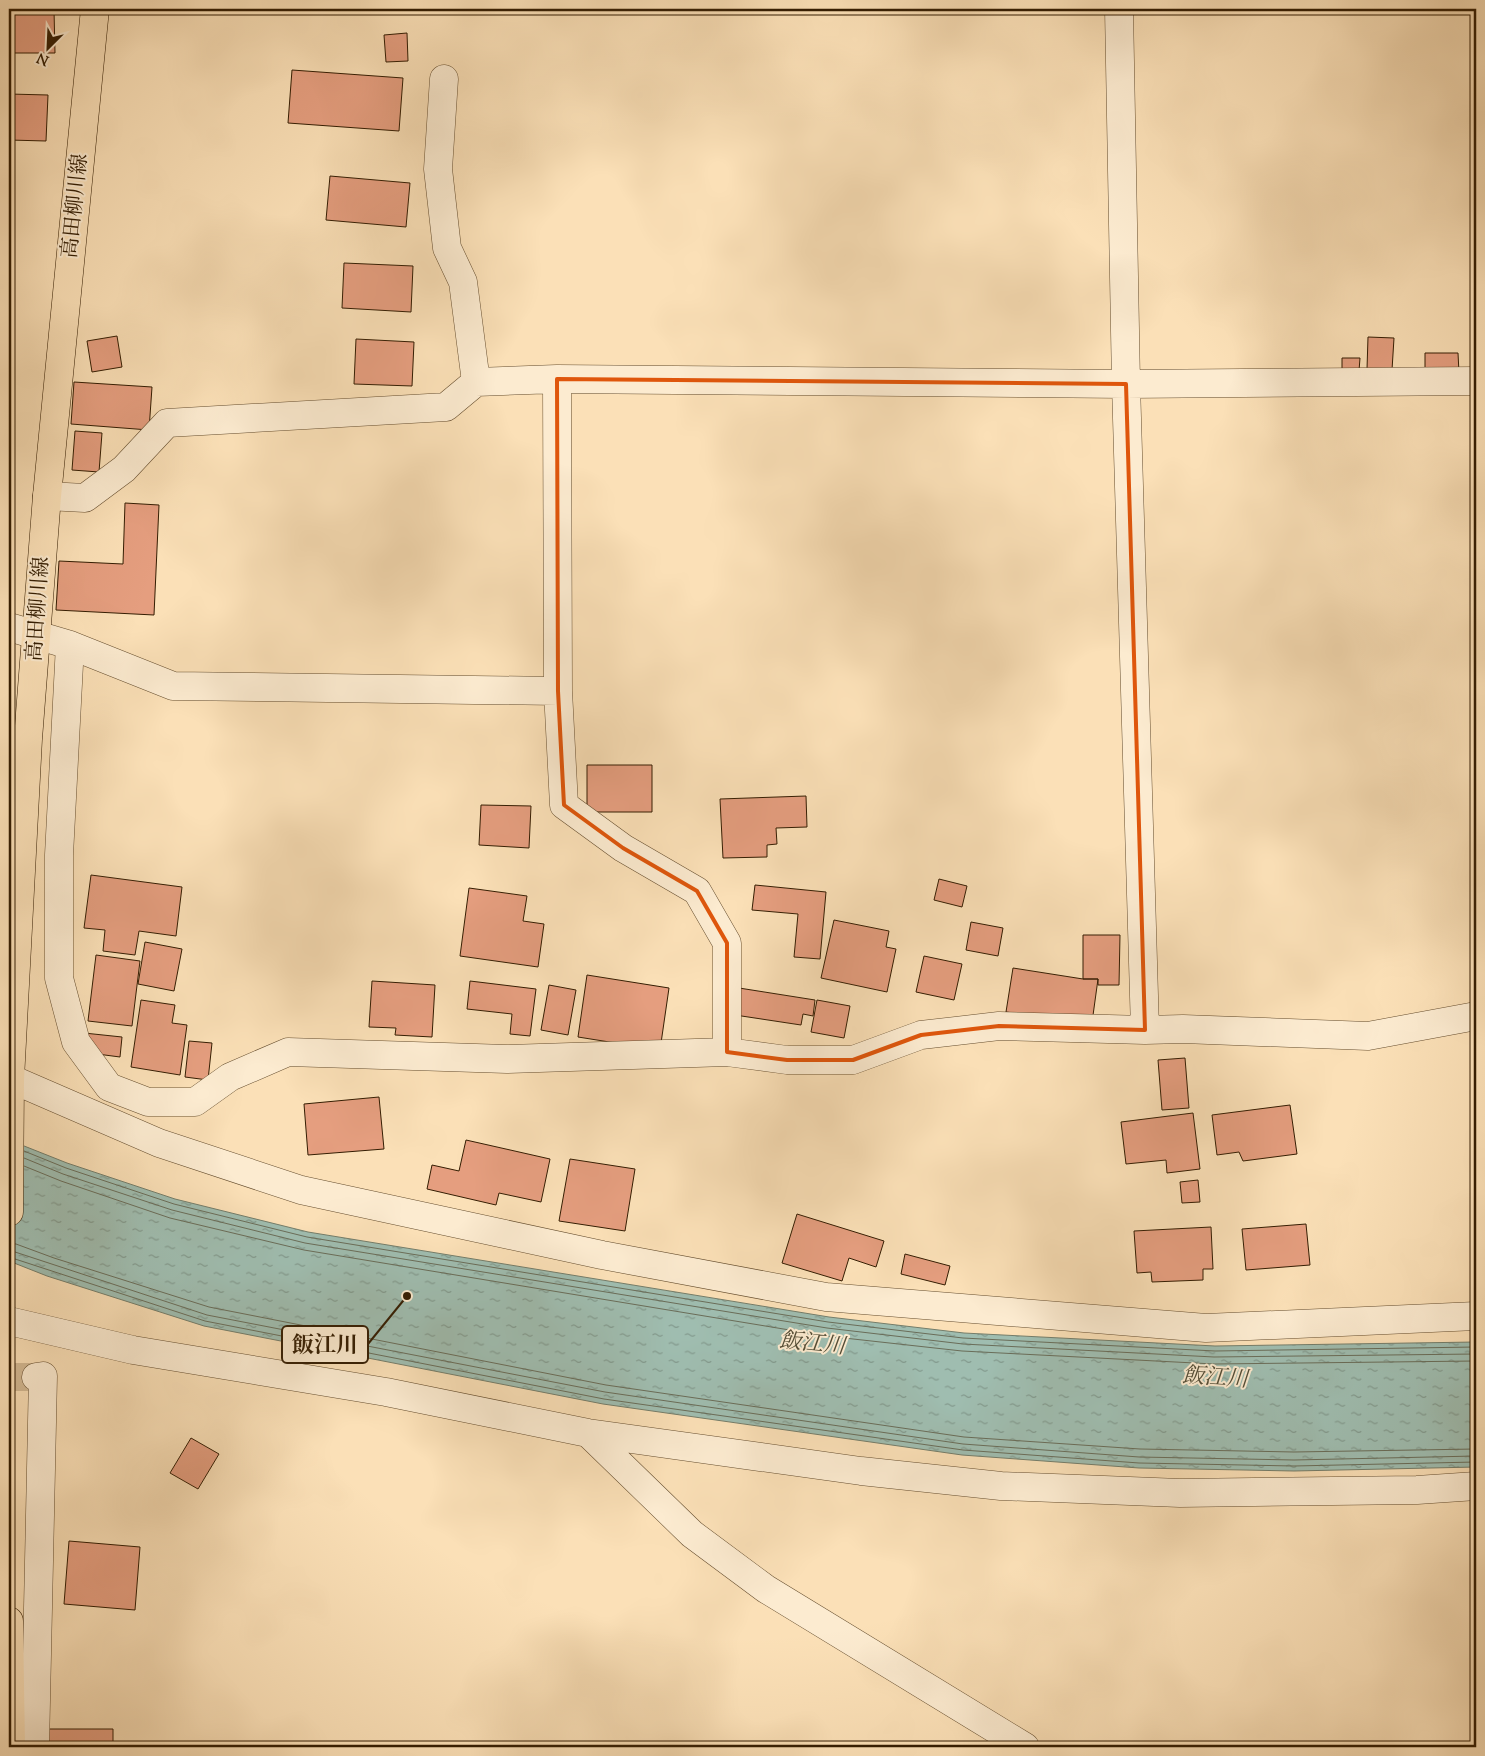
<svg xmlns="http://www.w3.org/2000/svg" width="1485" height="1756" font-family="'Sorts Mill Goudy','Noto Serif JP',serif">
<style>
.water{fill:url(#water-ripples);stroke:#747d6a}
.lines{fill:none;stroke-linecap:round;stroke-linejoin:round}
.shore{stroke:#6a6d59;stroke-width:1}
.building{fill:#e59e7f;stroke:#341d02}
.minor-tunnel{stroke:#d3b993;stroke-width:28;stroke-dasharray:28 14;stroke-linecap:butt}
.minor-casing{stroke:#664e2f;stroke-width:29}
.major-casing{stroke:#341d02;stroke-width:29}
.minor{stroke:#fcebd0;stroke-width:28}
.major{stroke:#fbe0b7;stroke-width:28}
.marked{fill:none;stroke:#df560c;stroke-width:4;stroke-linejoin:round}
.labels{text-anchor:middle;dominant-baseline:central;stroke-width:4;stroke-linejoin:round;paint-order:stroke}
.street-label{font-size:21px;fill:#341d02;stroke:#fcebd0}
.water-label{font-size:22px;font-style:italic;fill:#544d36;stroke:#fcebd0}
.leader{fill:none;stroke:#341d02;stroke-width:2}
.callout-dot{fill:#341d02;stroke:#fcebd0;stroke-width:2}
.callout{fill:#fcebd0;stroke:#341d02;stroke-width:2}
.callout-label{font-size:22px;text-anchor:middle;font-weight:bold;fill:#341d02}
</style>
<defs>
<pattern id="water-ripples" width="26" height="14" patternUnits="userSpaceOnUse" patternTransform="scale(1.25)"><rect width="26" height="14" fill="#9fbdb0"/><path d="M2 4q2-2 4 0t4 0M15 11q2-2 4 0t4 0" fill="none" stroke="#82998d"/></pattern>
</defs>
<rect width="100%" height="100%" fill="#fbe0b7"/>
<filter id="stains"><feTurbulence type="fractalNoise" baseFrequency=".004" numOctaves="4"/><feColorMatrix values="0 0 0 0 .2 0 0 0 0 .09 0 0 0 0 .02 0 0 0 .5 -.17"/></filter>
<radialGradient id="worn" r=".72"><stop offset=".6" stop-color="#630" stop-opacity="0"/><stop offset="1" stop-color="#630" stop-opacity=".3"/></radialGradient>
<path class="water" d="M 9,1140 L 67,1163 L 175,1199 L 308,1232 L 829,1317 L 964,1333 L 1215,1346 L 1476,1342 L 1476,1467 L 1294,1471 L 1139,1468 L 962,1455 L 603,1404 L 204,1326 L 47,1276 L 9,1261 Z"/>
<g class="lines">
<path class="shore" d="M 24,1151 L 66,1168 L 174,1204 L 307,1237 L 828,1322 L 963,1338 L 1215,1351 L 1476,1347
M 24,1158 L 63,1174 L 172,1210 L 305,1243 L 827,1328 L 963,1344 L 1214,1357 L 1476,1354
M 24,1166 L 61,1181 L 170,1218 L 304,1250 L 826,1336 L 962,1351 L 1214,1364 L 1476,1361
M 9,1243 L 16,1244 L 54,1258 L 209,1307 L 606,1385 L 964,1437 L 1140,1449 L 1294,1452 L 1476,1449
M 9,1250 L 207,1315 L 605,1392 L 963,1444 L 1139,1457 L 1294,1460 L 1476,1456
M 9,1257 L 205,1321 L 604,1399 L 963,1450 L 1139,1463 L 1294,1466 L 1476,1462"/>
</g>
<path class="building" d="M 14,9 L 54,10 L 55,53 L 14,53 Z
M 407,33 L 408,61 L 386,62 L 384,35 Z
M 292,70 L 403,78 L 399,131 L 288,123 Z
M 9,94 L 48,95 L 46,141 L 9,140 Z
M 330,176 L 410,183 L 406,227 L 326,220 Z
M 344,263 L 413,266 L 411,312 L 342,308 Z
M 117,336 L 122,367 L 92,372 L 87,341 Z
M 1368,337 L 1394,338 L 1392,370 L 1367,369 Z
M 356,339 L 414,342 L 412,386 L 354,384 Z
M 1425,353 L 1458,353 L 1459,373 L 1425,373 Z
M 1342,358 L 1360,358 L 1359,371 L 1342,372 Z
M 74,382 L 152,387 L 149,430 L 71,424 Z
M 9,418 L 13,458 L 9,459 Z
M 75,431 L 102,433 L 99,472 L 72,470 Z
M 125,503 L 159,505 L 154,615 L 56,610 L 59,561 L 123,564 Z
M 587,765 L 652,765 L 652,812 L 587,812 Z
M 806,796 L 807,827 L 776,828 L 777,844 L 767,845 L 767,857 L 723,858 L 720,799 Z
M 481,805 L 531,806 L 529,848 L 479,845 Z
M 91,875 L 182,887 L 176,936 L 139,931 L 135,955 L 103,951 L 105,930 L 84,928 Z
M 939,879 L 967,886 L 962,907 L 934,900 Z
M 755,885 L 826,892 L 820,959 L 794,957 L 798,914 L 752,910 Z
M 469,888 L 527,896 L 523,921 L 544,924 L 538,967 L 460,956 Z
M 834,920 L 889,931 L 886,947 L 896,949 L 887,992 L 821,978 Z
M 971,922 L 1003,928 L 998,956 L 966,950 Z
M 1083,935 L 1120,935 L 1119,985 L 1098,985 L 1098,979 L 1083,979 Z
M 145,942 L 182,949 L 174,991 L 138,984 Z
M 96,955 L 140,961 L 132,1026 L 88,1021 Z
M 924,956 L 962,964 L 954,1000 L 916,992 Z
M 1013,968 L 1083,979 L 1098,979 L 1091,1030 L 1042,1017 L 1006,1012 Z
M 587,975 L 669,988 L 660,1050 L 578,1037 Z
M 372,981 L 435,985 L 432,1037 L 395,1035 L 396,1028 L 369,1027 Z
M 470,981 L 536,989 L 530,1036 L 510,1034 L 512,1014 L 467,1009 Z
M 549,985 L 576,990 L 568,1035 L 541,1030 Z
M 739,988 L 815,1000 L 813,1016 L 803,1014 L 801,1025 L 735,1015 Z
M 141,1000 L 175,1005 L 172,1023 L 187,1025 L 180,1075 L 131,1067 Z
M 817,1000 L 850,1006 L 844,1038 L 811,1032 Z
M 84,1033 L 122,1037 L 120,1057 L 82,1052 Z
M 189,1041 L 212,1043 L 208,1080 L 185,1077 Z
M 1185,1058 L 1189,1108 L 1162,1110 L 1158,1060 Z
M 379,1097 L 384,1149 L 308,1155 L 304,1104 Z
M 1290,1105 L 1297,1154 L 1243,1161 L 1239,1152 L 1217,1155 L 1212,1115 Z
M 1193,1113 L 1200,1169 L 1167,1173 L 1166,1160 L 1126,1164 L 1121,1122 Z
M 466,1140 L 550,1159 L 541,1202 L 499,1193 L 496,1205 L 427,1189 L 432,1165 L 459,1171 Z
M 570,1159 L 635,1169 L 625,1231 L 559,1221 Z
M 1198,1180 L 1200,1202 L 1182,1203 L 1180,1182 Z
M 797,1214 L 884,1241 L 876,1267 L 849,1258 L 842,1281 L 782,1263 Z
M 1306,1224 L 1310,1265 L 1246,1270 L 1242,1229 Z
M 1211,1227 L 1213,1269 L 1203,1269 L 1203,1280 L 1152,1282 L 1151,1272 L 1137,1273 L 1134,1231 Z
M 905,1254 L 950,1266 L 945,1285 L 901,1274 Z
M 191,1438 L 219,1454 L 198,1489 L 170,1473 Z
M 69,1541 L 140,1547 L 135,1610 L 64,1604 Z
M 48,1729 L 113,1729 L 113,1747 L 48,1747 Z"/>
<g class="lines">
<path class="minor-tunnel" d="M 9,1377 L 36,1377"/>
<defs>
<path id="minor" d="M 1119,9 L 1126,384 L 1145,1030
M 444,79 L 438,169 L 447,248 L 463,282 L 476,382
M 47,496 L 85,498 L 124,469 L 167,423 L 446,407 L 476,382 L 557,379
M 9,627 L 70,645 L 173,686 L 558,691 L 557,379 L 1126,384 L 1476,381
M 70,645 L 59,855 L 59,978 L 76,1042 L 109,1087 L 148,1102 L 195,1102 L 230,1077 L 288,1052 L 507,1059 L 727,1052 L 787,1060 L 853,1060 L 921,1035 L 999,1026 L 1145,1030 L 1183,1029 L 1368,1036 L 1476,1016
M 558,691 L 564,805 L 623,848 L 697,891 L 727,943 L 727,1052
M 9,1078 L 159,1143 L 301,1190 L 602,1255 L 826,1297 L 1206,1328 L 1476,1316
M 9,1321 L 133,1350 L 386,1392 L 588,1433 L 861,1471 L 1001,1486 L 1180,1493 L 1417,1490 L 1476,1486
M 588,1433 L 692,1534 L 766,1589 L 1025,1747
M 35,1747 L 43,1376 L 36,1377"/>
<path id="major" d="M 9,1212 L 10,1079 L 28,739 L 47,496 L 95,9
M 9,1621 L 11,1747"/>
</defs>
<use href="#minor" class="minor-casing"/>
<use href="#major" class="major-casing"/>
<use href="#minor" class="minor"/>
<use href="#major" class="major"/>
</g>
<path class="marked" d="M 557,379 L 1126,384 L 1145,1030 L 999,1026 L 921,1035 L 853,1060 L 787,1060 L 727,1052 L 727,943 L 697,891 L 623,848 L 564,805 L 558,691 Z"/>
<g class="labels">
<g class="street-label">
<text transform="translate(76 206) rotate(-84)">高田柳川線</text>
<text transform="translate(39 609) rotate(-86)">高田柳川線</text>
</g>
<g class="water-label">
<text transform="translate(812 1345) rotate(6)">飯江川</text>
<text transform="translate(1215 1379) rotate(4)">飯江川</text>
</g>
</g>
<path class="leader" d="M407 1296L368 1344"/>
<circle class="callout-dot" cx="407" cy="1296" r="5"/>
<rect class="callout" x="282" y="1326" width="86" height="37" rx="5"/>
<g class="callout-label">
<text x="325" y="1352">飯江川</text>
</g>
<rect width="1485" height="1756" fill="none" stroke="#fbe0b7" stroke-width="30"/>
<rect x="10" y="10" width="1465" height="1736" fill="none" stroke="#341d02" stroke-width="2.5"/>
<rect x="15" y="15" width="1455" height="1726" fill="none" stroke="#341d02"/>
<g transform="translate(48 48) rotate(204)" stroke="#fcebd0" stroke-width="4" paint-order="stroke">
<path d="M0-4L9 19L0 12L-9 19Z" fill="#341d02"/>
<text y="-8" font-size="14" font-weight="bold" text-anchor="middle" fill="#341d02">N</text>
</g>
<rect width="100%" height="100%" filter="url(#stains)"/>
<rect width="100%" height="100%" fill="url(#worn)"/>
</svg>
